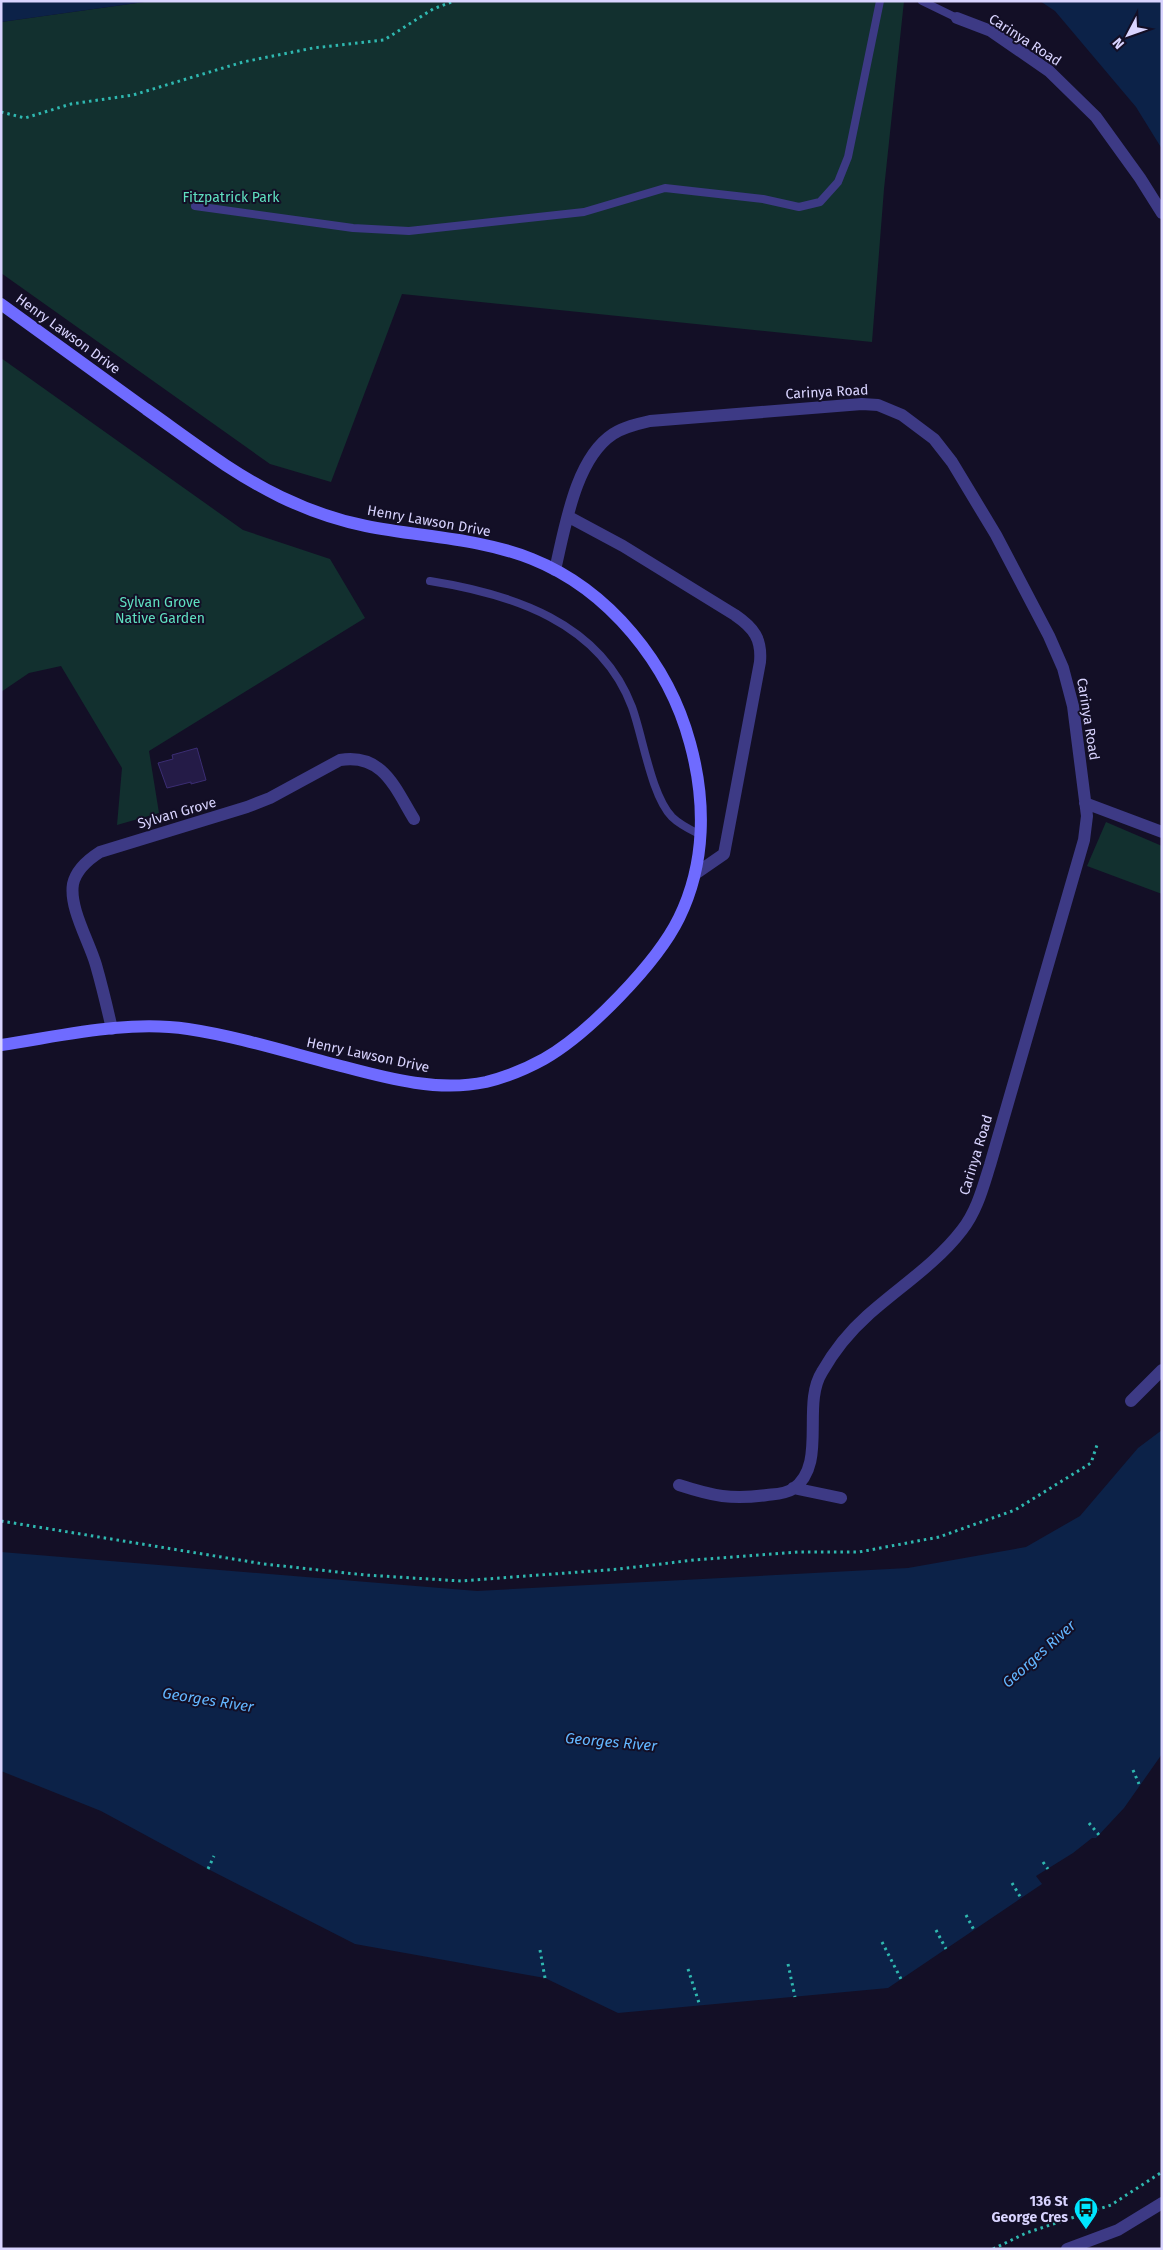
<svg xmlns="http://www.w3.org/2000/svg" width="1163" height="2250" font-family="'Fira Sans',sans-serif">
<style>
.green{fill:#12302f}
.water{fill:#0c2248}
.building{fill:#241b47;stroke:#3b2d73}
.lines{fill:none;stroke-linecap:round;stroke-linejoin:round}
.path{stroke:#2fb8b0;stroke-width:3;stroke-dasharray:2.5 4;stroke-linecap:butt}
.lane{stroke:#3d3a85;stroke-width:8}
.street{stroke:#3d3a85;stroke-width:12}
.secondary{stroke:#6f6bff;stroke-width:12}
.labels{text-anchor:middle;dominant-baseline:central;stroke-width:4;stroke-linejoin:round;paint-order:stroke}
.street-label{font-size:14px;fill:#d9d4ff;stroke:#130f26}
.park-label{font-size:14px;fill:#5fe0c0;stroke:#130f26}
.poi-label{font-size:14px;font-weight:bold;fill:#d9d4ff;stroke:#130f26;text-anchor:end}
.water-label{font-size:15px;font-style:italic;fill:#62b6ff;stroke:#130f26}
</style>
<rect width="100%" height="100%" fill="#130f26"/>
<path class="green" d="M 151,1 L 904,1 L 884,189 L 872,342 L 402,294 L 331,482 L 270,464 L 1,273 L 1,22 Z
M 1,358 L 243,530 L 330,559 L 365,618 L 149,751 L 159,813 L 117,825 L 122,768 L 61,666 L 29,673 L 1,692 Z
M 1106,822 L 1162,846 L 1162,894 L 1087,866 Z"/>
<path class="water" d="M 1,1 L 151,1 L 1,22 Z
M 1040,1 L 1162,1 L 1162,149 L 1136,107 L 1055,11 Z
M 1162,1430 L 1162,1754 L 1124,1808 L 1096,1838 L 1092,1838 L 1073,1853 L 1036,1876 L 1042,1884 L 888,1988 L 618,2013 L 545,1978 L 355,1944 L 208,1869 L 101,1811 L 1,1771 L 1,1552 L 477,1591 L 908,1568 L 1026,1547 L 1080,1516 L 1138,1448 Z"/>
<path class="building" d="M 197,748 L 206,780 L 191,784 L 191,782 L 167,788 L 158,763 L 173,759 L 172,755 Z"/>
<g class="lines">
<path class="path" d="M 1,112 L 25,118 L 71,104 L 133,95 L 243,62 L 313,48 L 384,40 L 433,9 L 454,1
M 1,1521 L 264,1564 L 365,1575 L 461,1581 L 619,1569 L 694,1560 L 799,1552 L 859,1552 L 939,1537 L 1015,1510 L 1091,1463 L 1097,1445
M 1133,1770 L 1139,1784
M 1089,1823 L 1099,1835
M 1043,1862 L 1048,1869
M 208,1869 L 214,1856
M 1012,1883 L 1021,1898
M 966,1915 L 974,1930
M 936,1930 L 946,1949
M 882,1942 L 901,1979
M 540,1950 L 545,1978
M 788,1964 L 795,1997
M 688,1969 L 700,2006
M 993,2249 L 1026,2233 L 1111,2205 L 1162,2172"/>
<path class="lane" d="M 922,1 L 957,18
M 195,206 L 353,228 L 409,231 L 584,212 L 665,188 L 763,199 L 799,207 L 820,202 L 838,182 L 848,157 L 880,1
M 430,581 C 512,594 600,622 632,707 C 643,737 651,795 672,817 C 680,825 691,830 701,835"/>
<path class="street" d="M 957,18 L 991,31 L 1049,71 L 1096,117 L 1140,178 L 1162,213
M 569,517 L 623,546 L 735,615 C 754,628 762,639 760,662 L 724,854 L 695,874
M 555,570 C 565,528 575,459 613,434 C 624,427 637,424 650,421 L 862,404 L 878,405 L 902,415 L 934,439 L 952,462 L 996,535 L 1049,636 L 1063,668 L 1073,706 L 1087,816 L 1084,840 L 990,1165 C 983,1187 977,1211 962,1230 C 936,1264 898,1288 867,1316 C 849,1332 834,1351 822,1372 C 801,1405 828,1465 793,1489 C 785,1494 776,1494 767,1495 C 731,1500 713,1496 679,1485
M 1085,803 L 1162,832
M 112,1029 C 107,1007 102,986 96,965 C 89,941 69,908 73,884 C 76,870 89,859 100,852 L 247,807 L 270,798 L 340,760 C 383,753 395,788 414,819
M 1131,1401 L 1162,1370
M 793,1488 L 841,1498
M 1067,2249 L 1118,2230 L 1162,2203"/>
<path class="secondary" d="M 1,304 C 50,339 98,374 146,409 C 190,440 233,474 281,497 C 308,510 336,520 366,526 C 421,537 480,538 532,559 C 572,575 605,601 632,633 C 659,665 679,702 690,743 C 706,801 706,863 679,918 C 657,963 588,1034 544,1059 C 526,1069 506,1077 486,1082 C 439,1092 390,1079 345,1067 C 293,1054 241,1037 188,1029 C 126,1020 62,1036 1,1045"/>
</g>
<defs>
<symbol id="bus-pin" viewBox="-11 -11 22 30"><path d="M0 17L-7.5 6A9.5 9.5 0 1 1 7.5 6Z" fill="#00e5ff" stroke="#130f26"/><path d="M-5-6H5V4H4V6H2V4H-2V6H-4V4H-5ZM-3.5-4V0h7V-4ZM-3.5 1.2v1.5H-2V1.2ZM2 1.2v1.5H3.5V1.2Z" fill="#111"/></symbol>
</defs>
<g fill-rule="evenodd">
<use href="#bus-pin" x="1072" y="2195" width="28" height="38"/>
</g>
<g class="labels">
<g class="street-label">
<text transform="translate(1025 40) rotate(33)">Carinya Road</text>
<text transform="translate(68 334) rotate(36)">Henry Lawson Drive</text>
<text transform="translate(827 392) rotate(-3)">Carinya Road</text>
<text transform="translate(429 521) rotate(10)">Henry Lawson Drive</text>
<text transform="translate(1088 719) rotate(81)">Carinya Road</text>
<text transform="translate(177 813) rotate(-16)">Sylvan Grove</text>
<text transform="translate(368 1055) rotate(12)">Henry Lawson Drive</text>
<text transform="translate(976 1155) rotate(-73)">Carinya Road</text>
</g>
<g class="park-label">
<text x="231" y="197">Fitzpatrick Park</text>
<text x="160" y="602">Sylvan Grove<tspan x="160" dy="16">Native Garden</tspan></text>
</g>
<g class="poi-label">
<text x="1068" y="2201">136 St<tspan x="1068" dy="16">George Cres</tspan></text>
</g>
<g class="water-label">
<text transform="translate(1039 1654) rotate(-42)">Georges River</text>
<text transform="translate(208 1700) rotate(9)">Georges River</text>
<text transform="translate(611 1742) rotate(5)">Georges River</text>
</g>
</g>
<rect width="1163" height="2250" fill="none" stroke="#d9d4ff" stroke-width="5"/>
<g transform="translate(1128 35) rotate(229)" stroke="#130f26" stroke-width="4" paint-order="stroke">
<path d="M0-4L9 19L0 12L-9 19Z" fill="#d9d4ff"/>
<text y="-8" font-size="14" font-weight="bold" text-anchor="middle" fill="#d9d4ff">N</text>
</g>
</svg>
